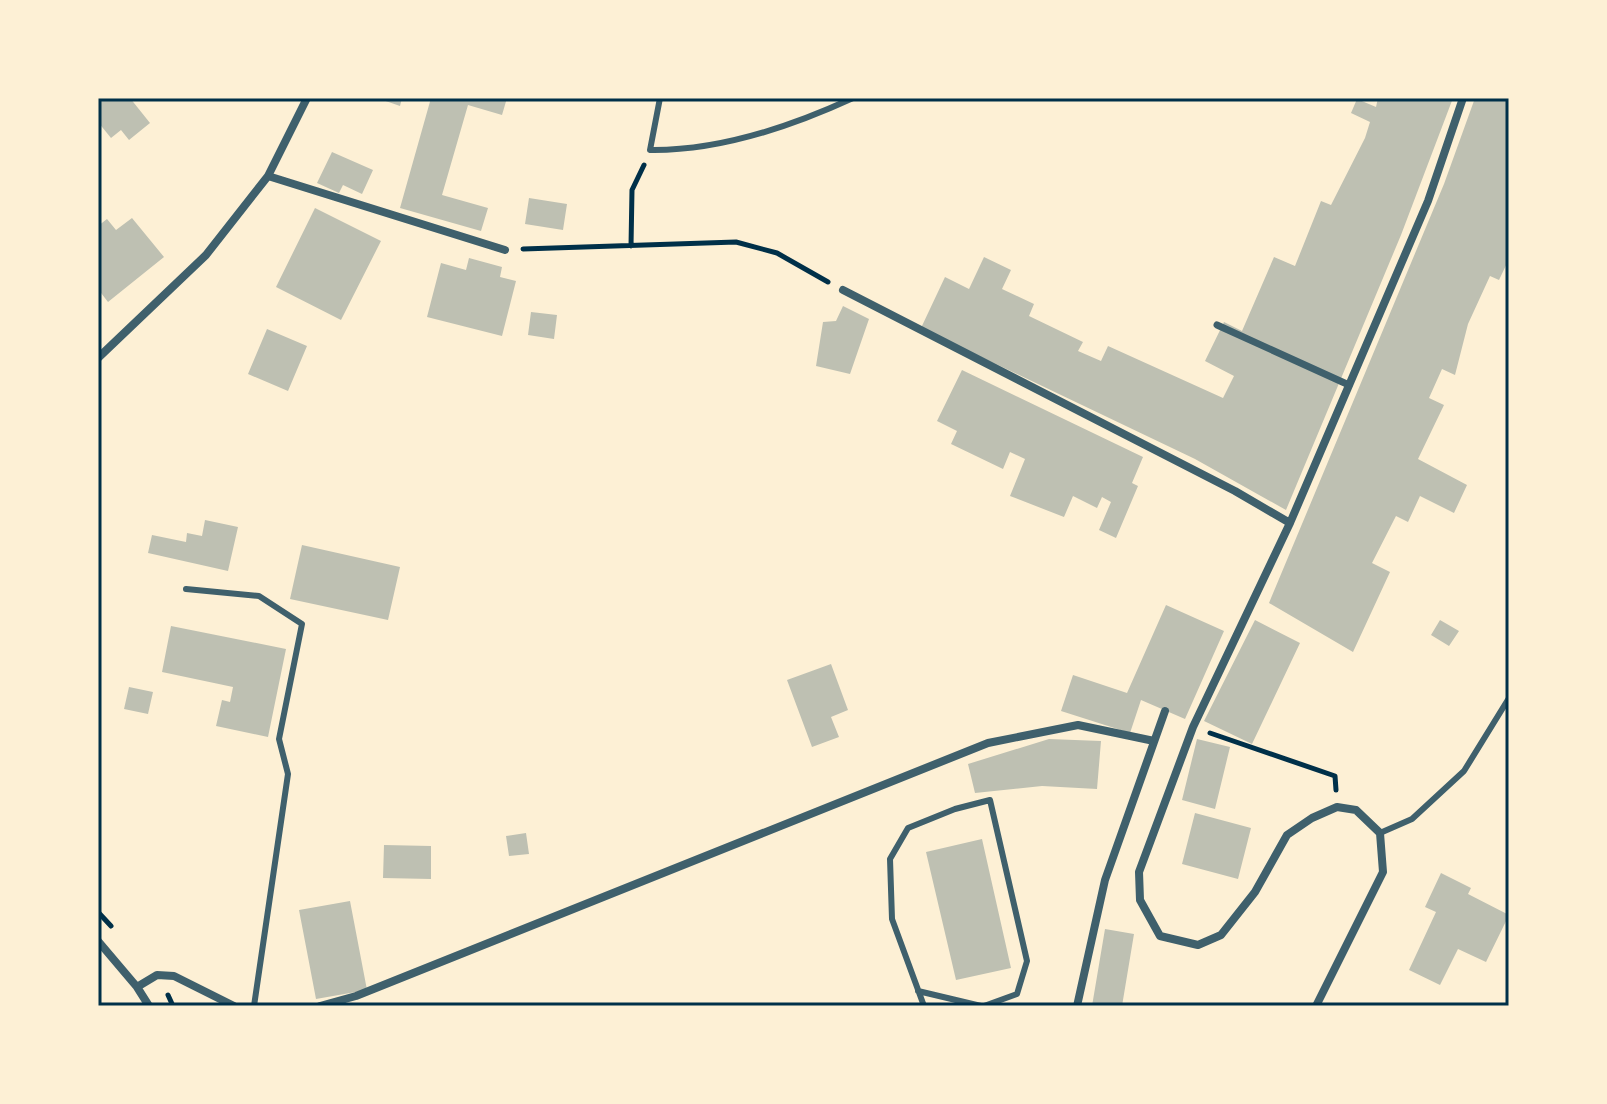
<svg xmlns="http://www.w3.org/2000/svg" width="1607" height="1104" font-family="'Noto Sans',sans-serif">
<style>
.building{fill:#bec0b2}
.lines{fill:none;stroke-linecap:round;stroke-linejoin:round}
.path{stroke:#003049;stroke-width:5}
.service{stroke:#3f606c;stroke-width:6}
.pedestrian{stroke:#3f606c;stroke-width:7}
.minor{stroke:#3f606c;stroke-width:8}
.neatline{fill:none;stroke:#003049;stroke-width:3}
</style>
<rect width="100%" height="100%" fill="#fdf0d5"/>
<path class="building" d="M 98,98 L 130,98 L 150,123 L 129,140 L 121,130 L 111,138 L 98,122 Z
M 377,98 L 402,98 L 400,106 Z
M 431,98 L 507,98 L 502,115 L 468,105 L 442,195 L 488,208 L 481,231 L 400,208 Z
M 1378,98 L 1453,98 L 1401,235 L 1286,510 L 1195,459 L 921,328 L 945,277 L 969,289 L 984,257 L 1011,270 L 1002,289 L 1034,304 L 1029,316 L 1083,342 L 1078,351 L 1101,361 L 1108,346 L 1223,398 L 1234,376 L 1205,361 L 1224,322 L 1242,331 L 1274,257 L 1295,266 L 1321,201 L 1331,205 L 1365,138 L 1370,122 L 1351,113 L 1357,99 L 1376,107 Z
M 1475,98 L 1509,98 L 1509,259 L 1499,280 L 1490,276 L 1468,324 L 1455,375 L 1442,369 L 1429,398 L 1444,405 L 1418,459 L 1467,485 L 1454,513 L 1420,496 L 1408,522 L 1396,516 L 1372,563 L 1390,572 L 1353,652 L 1269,603 L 1444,184 Z
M 332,152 L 373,170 L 362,194 L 343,185 L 339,193 L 317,183 Z
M 529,198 L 567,204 L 563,230 L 525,224 Z
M 315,208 L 381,241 L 341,320 L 276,287 Z
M 132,218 L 164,257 L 108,302 L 98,289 L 98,226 L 107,219 L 116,230 Z
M 469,258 L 502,267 L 500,277 L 516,281 L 502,336 L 427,317 L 441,263 L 466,270 Z
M 843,306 L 869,319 L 850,374 L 816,366 L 823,322 L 836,321 Z
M 531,312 L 557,315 L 554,339 L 528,335 Z
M 267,329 L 307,346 L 288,391 L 248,374 Z
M 962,370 L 1143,457 L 1132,483 L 1138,486 L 1116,538 L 1099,530 L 1111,502 L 1102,497 L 1097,508 L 1073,496 L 1064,517 L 1010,496 L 1025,459 L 1010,452 L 1003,469 L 951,444 L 957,431 L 937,421 Z
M 205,520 L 238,527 L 228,571 L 148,553 L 152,535 L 186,542 L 187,533 L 202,536 Z
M 302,545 L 400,567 L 388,620 L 290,599 Z
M 1166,605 L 1224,631 L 1185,719 L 1141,700 L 1130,733 L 1061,711 L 1073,675 L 1127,693 Z
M 1255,620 L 1300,643 L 1252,744 L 1204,721 Z
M 1440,620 L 1459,631 L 1449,646 L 1431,635 Z
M 171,626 L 286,649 L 268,737 L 216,726 L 222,700 L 230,702 L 233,687 L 162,672 Z
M 831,664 L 848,710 L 831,717 L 839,737 L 812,747 L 787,680 Z
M 129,687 L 153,692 L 148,714 L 124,709 Z
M 1049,739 L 1101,741 L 1097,789 L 1042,786 L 975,793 L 968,764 Z
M 1197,739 L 1230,747 L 1215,809 L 1182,800 Z
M 1195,813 L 1251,828 L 1238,879 L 1182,864 Z
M 526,833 L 529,854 L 509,856 L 506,836 Z
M 982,839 L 1011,968 L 956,980 L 926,852 Z
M 384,845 L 431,846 L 431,879 L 383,878 Z
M 1441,873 L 1471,888 L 1468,894 L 1509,915 L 1486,962 L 1458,949 L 1440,985 L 1409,970 L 1436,912 L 1425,907 Z
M 350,901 L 367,990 L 316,999 L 299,910 Z
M 1105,929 L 1134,934 L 1122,1006 L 1092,1006 Z"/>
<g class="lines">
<path class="path" d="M 631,246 L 632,190 L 644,165
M 523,249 L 736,242 L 777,253 L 828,282
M 1210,733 L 1335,776 L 1336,790
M 98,912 L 111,926
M 168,995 L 173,1006"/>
<path class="service" d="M 660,98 L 650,150 C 720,151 790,127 853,98
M 186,589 L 259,596 L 302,624 L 279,739 L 288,774 L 254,1006
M 1380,833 L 1412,819 L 1464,771 L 1509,698
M 918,991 L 981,1006
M 924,1006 L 892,919 L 890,859 L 908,828 L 955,809 L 990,800 L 1027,961 L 1017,994 L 984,1006"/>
<path class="pedestrian" d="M 1217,325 L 1349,385"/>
<path class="minor" d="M 268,176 L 505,250
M 843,290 L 1235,491 L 1290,523
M 98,358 L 206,255 L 268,176 L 307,98
M 98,941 L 137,987 L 149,1006
M 137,987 L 157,975 L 174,976 L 234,1006
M 320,1006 L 356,996 L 988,743 L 1078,725 L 1154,741
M 1077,1006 L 1105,880 L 1165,711
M 1316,1006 L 1383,872 L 1380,833 L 1356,810 L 1337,807 L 1312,818 L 1287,835 L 1255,892 L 1221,935 L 1198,945 L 1160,936 L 1140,900 L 1139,872 L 1193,727 L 1290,523 L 1428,201 L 1463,98"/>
</g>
<rect width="1607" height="1104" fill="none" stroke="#fdf0d5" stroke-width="200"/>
<rect x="100" y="100" width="1407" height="904" class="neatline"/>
</svg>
